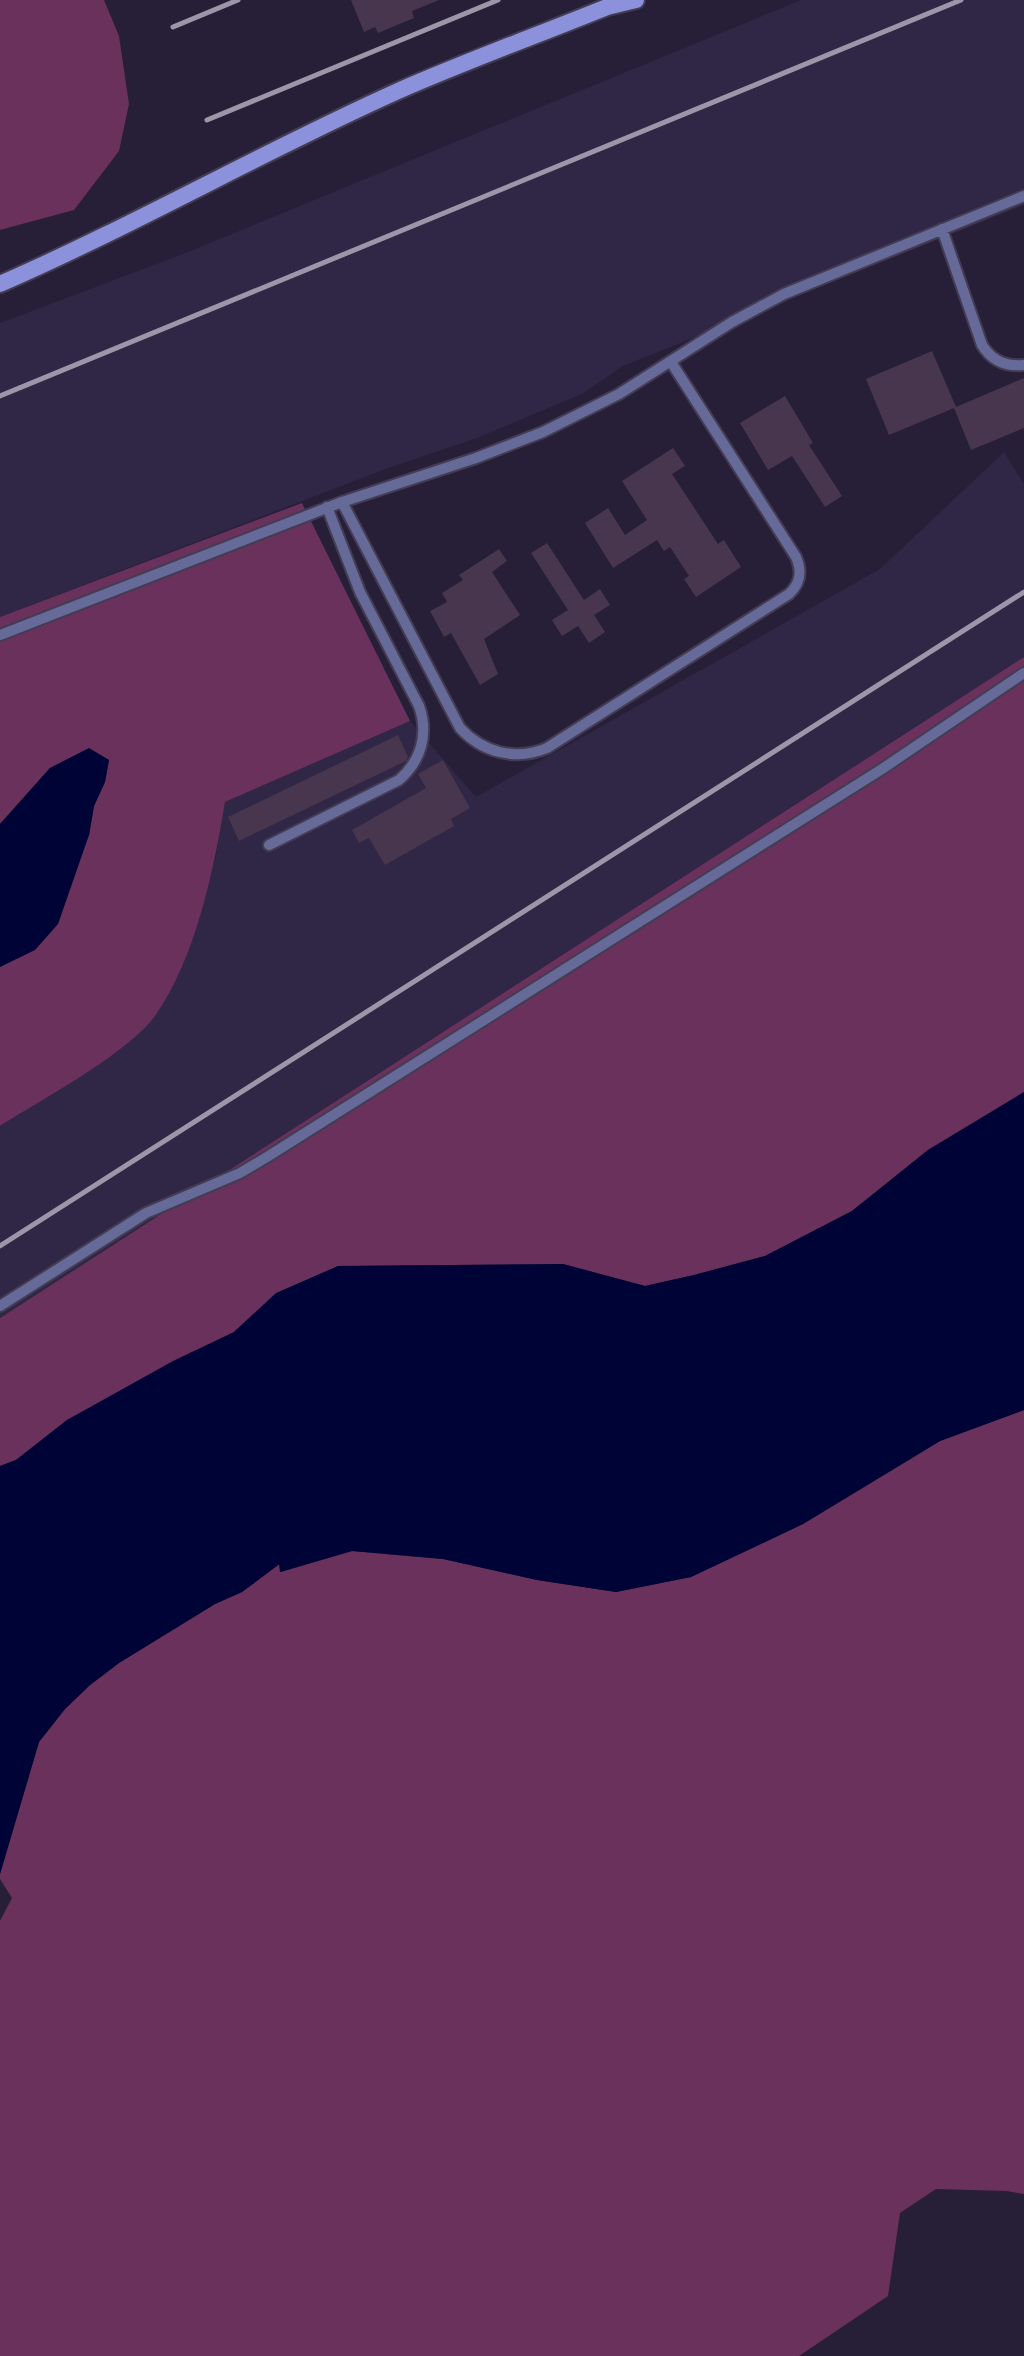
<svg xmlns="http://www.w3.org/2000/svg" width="1024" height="2356" font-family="Helvetica,sans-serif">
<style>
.built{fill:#302645}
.forest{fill:#69315c}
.water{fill:#000335}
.building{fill:#47364d}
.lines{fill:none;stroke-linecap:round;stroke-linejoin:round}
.lane-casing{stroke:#433c53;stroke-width:14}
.secondary-casing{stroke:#433c53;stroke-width:20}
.lane{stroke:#666a98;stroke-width:10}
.secondary{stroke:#8b92db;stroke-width:16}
.rail{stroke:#9c96a9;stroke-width:5}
</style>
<rect width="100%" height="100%" fill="#271f37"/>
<path class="built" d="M 801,0 L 1024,0 L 1024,205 L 623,366 L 582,394 L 477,438 L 391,467 L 0,617 L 0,323 L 183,254 Z
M 1004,452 L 1024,484 L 1024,657 L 0,1318 L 0,1126 L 118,1050 L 215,860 L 225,802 L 410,721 L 476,797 L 880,569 Z"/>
<path class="forest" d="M 0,0 L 104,0 L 119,36 L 129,104 L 119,151 L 74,210 L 0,230 Z
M 302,503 L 410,721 L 225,802 C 214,870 195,960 155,1016 C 127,1054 41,1100 0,1126 L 0,967 L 16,957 L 89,835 L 94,806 L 105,782 L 109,760 L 89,749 L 50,768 L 0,824 L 0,617 Z
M 1024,657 L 1024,1092 L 928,1150 L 852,1211 L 765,1256 L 694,1275 L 645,1286 L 563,1264 L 338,1266 L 276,1294 L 234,1332 L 67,1420 L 16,1460 L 0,1466 L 0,1318 Z
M 1024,1410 L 1024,2194 L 1006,2191 L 936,2189 L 900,2213 L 888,2296 L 799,2356 L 0,2356 L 0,1921 L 12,1898 L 0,1879 L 0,1874 L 39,1742 L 65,1709 L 90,1685 L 119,1663 L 215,1604 L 242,1592 L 280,1564 L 281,1572 L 352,1551 L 443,1559 L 537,1580 L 616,1592 L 691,1577 L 803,1524 L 940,1441 Z"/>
<path class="water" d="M 89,748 L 109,760 L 105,782 L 94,806 L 89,835 L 58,924 L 35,950 L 0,967 L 0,824 L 50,768 Z
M 1024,1092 L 1024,1410 L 940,1441 L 803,1524 L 691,1577 L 616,1592 L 537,1580 L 443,1559 L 352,1551 L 280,1572 L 279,1564 L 242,1592 L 215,1604 L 119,1663 L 90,1685 L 65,1709 L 39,1742 L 0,1874 L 0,1466 L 16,1460 L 67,1420 L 173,1361 L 234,1332 L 276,1293 L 338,1266 L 563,1264 L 645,1286 L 694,1275 L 765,1256 L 852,1211 L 928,1150 Z"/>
<path class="building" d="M 351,0 L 439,0 L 412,11 L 414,18 L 378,33 L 375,27 L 364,32 Z
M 932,351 L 956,407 L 1024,378 L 1024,428 L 971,450 L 954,408 L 889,435 L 866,379 Z
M 785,396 L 813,443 L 809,445 L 842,496 L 825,507 L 792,456 L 768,470 L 740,423 Z
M 673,448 L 685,466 L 672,474 L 718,544 L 724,540 L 741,567 L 696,597 L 684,579 L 689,576 L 670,547 L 664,551 L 657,540 L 613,568 L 585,523 L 608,508 L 625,535 L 647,520 L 622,481 Z
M 547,543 L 584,600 L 600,589 L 610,605 L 594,615 L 605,632 L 589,643 L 578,626 L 562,636 L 552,620 L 568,610 L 531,553 Z
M 499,549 L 507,561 L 492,572 L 520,615 L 484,639 L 498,674 L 480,685 L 451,633 L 444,637 L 430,611 L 447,602 L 442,593 L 463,580 L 459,575 Z
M 398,735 L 408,757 L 406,761 L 239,841 L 228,817 Z
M 443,760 L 470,808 L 451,819 L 454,826 L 385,865 L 369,838 L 359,843 L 352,830 L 426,788 L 418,774 Z"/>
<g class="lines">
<defs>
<path id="lane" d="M 942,229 L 982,345 C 992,361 1006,367 1024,365
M 342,502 L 460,728 C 483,753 516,761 547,748 L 789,594 C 801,583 802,571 796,557 L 671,362
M 0,635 L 342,502 L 476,458 L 543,432 L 619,394 L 732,322 L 784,294 L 1024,196
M 269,845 L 399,780 C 421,761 429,734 419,706 L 360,592 L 327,507
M 0,1306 L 146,1213 L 240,1173 L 267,1157 L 882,769 L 1024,673"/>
<path id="secondary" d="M 0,284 C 135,225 264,151 398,91 C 466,61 538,35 607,7 L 636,0"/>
</defs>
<use href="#lane" class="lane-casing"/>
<use href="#secondary" class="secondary-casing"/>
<use href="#lane" class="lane"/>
<use href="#secondary" class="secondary"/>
<path class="rail" d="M 173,27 L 238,0
M 207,120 L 498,0
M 0,396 L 961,0
M 0,1246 L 1024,592"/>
</g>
</svg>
